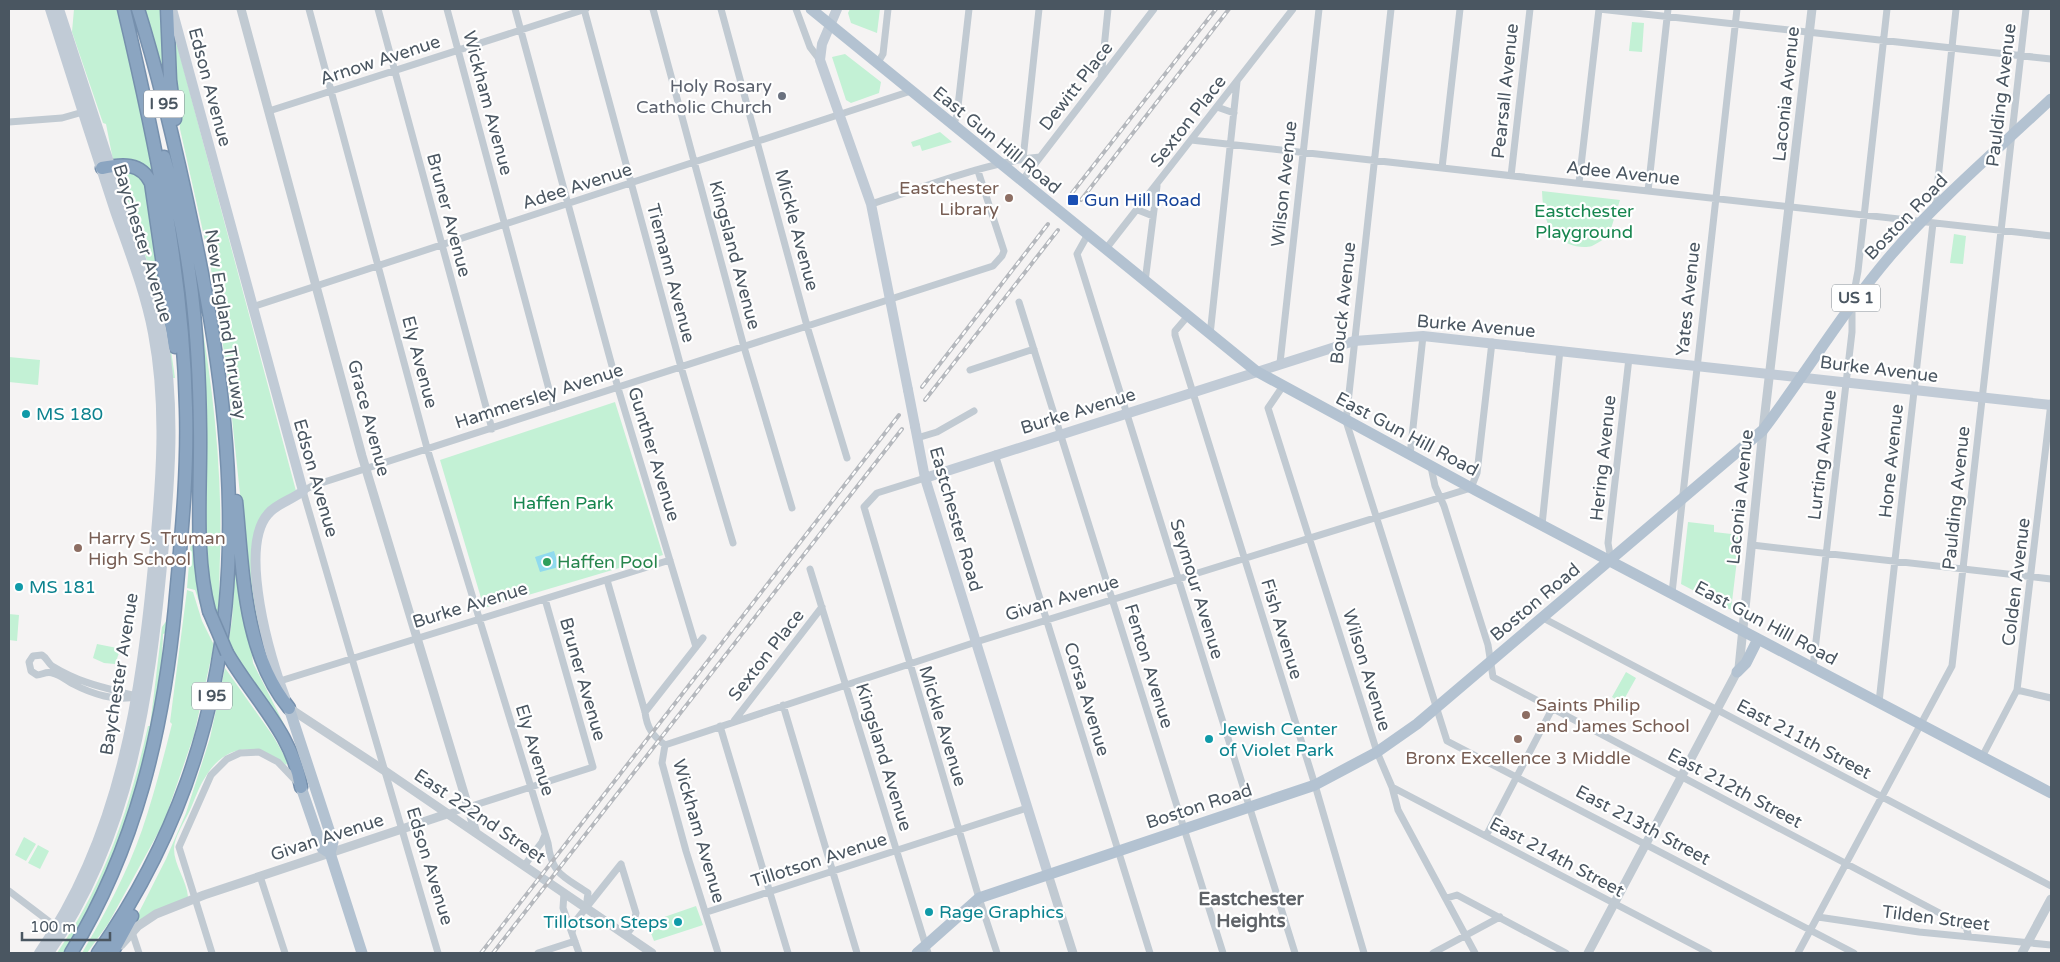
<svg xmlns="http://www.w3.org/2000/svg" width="2060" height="962" font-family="'Varela Round',sans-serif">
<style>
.green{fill:#c3f1d5}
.water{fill:#90daee}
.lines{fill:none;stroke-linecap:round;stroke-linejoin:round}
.motorway-casing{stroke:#7690ad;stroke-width:15}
.minor{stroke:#c1cad2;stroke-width:7}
.tertiary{stroke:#c1cad2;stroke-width:9}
.secondary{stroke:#c1cbd6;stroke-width:10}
.primary{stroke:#b3c2d1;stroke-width:11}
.motorway{stroke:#8ba5c1;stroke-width:12}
.rail-casing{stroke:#b5b8bd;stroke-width:4}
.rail{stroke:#fff;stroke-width:2;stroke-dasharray:5.5;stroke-linecap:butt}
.motorway-bridge-casing{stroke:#7690ad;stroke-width:15;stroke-linecap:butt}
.secondary-bridge{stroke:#c1cbd6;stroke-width:10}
.motorway-bridge{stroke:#8ba5c1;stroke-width:12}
.worship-dot{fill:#6b7280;stroke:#fff;stroke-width:2}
.education-dot{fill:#8d6e63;stroke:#fff;stroke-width:2}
.transit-dot{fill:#1a4fb4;stroke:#fff;stroke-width:2}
.culture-dot{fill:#0f9aa8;stroke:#fff;stroke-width:2}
.leisure-dot{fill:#2e9e5b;stroke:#fff;stroke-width:2}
.labels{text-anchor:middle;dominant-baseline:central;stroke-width:4.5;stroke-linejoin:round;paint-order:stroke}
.shield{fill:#fff;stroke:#808990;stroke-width:1}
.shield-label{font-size:16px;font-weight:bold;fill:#4a5661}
.street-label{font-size:18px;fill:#4a5661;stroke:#fff}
.worship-label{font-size:18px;fill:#5b616d;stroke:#fff;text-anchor:end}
.education-label{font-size:18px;fill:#785e54;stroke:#fff;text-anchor:start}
.transit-label{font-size:18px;fill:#164399;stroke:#fff;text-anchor:start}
.park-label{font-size:18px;fill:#17864f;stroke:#fff}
.culture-label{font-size:18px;fill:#0d838f;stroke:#fff;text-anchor:start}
.leisure-label{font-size:18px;fill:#27864d;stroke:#fff;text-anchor:start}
.neighbourhood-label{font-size:19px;font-weight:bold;fill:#5f6368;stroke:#fff}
</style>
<rect width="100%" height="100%" fill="#f5f3f3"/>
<path class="green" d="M 74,9 L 117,9 L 142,110 L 155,184 L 113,160 L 106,124 L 103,123 L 72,32 Z
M 145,9 L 161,9 L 164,79 Z
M 850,9 L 880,9 L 877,33 L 851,23 L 848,13 Z
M 1632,22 L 1644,23 L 1642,52 L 1629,51 Z
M 174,33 L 296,491 L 273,506 L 253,546 L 268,668 L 251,598 L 227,371 L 210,263 L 180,129 Z
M 845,54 L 881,82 L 879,93 L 851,103 L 846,100 L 832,57 Z
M 940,132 L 952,142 L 922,151 L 920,145 L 913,147 L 911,142 Z
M 121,171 C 135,172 141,177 148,190 L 175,378 L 173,378 C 165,308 141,242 119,176 Z
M 1542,191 L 1620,200 L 1609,235 C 1604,239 1598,243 1592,246 C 1586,248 1575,247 1569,244 C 1546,234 1543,213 1542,191 Z
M 1954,234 L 1966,236 L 1963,264 L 1950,263 Z
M 193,276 C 211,369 223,462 220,556 C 219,578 220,599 217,621 L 207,586 Z
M 9,357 L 40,360 L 38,385 L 9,382 Z
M 615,402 L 663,555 L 484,608 L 440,460 Z
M 193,514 L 208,624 L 207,625 L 195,590 L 187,588 Z
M 1688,522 L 1714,525 L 1714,532 L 1740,535 L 1731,610 L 1681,584 Z
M 236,557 L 249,632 L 253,663 L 285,726 L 281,727 L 228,645 L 232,620 Z
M 187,590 L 193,592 L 202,621 L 214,645 L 194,735 L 164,822 L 108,924 L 87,953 L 82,953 C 105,914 127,873 142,830 C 154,795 163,759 172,724 L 170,722 Z
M 9,614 L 19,615 L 17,641 L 9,640 Z
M 167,620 L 166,633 L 163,634 C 160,746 122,858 65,953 L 57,953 C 104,885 130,807 148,726 L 150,726 L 162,627 Z
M 97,644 L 117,648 L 119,653 L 115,664 L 104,663 L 93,658 Z
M 225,668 L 273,736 L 288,762 L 286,765 C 259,742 226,743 206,776 C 199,786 195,799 190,810 C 185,821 174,837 174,849 C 174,865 187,881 188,897 L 132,926 L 166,859 L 186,813 L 210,738 Z
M 1626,672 L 1636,678 L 1622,703 L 1612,697 Z
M 24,837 L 36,844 L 26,861 L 15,855 Z
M 38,845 L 49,851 L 40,869 L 28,863 Z
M 696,906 L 703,925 L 654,941 L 647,923 Z"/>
<path class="water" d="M 554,551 L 559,567 L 540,572 L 535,557 Z"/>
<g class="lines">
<defs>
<path id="motorway" d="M 167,9 L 170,80 L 175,119
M 164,157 C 191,245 199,338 200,430 C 201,489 194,553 209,611
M 102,168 C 122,164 141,162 151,183 L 175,347
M 236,501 C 243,569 243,652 289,708
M 227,653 C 253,698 293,734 301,787
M 71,953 C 136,847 163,730 175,607 C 181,540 188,474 186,408 C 183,272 155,140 124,9
M 98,953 C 255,727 249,493 194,234 C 178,158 161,82 138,9
M 112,953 L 132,916"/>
</defs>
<use href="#motorway" class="motorway-casing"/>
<path class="minor" d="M 309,9 L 427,448 L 548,843 C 552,875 563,876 588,893 L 586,908
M 378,9 L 492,429
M 447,9 L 554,408
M 515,9 L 618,388 L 696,647
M 584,9 L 681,367 L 733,543
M 653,9 L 744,347 L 792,508
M 721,9 L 807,326 L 847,458
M 796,9 L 810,47 L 820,60
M 1391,9 L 1346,421 L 1447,741 L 1854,953
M 1599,9 L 2051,59
M 877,64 L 883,54 L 888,9
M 1101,78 L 1108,9
M 1217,107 L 1234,113
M 269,111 L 586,9
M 9,122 L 62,118 L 83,112
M 953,126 L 957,115 L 969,9
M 1191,140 L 2051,236
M 1023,159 L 1039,9
M 1442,168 L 1460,9
M 1511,176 L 1530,9
M 1021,182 L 1154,9
M 1579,183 L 1599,9
M 1648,191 L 1668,9
M 871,204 C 922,188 987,162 1040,157
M 1935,208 L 1956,9
M 1138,210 L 1153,216
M 1087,236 L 1077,254 L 1295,953
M 1105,250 L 1293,9
M 1145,282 L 1157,186
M 1019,302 L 1223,953
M 252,307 L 911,91
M 1187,317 L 1175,331 L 1175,335 L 1315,785 L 1364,953
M 1210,335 L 1237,82
M 1280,363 L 1319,9
M 970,370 L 1034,349
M 1283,386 L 1268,408 L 1377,752 L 1392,787 L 1398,810 L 1475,953
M 917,438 L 937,432 L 974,411
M 995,454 L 1150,953
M 1410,455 L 1423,336
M 1431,467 L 1435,486 L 1444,506 L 1488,645 L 1493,677 L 1966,927 L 1969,937
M 925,478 L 877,493 L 864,507 L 979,898 L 997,953
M 1542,525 L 1560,350
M 1752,545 L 2051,579
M 1611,560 L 1608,543 L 1629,358
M 810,569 L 928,953
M 607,580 L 645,712 C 647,728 652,735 665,745
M 1672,593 L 1737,9
M 1543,618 L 2051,886
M 1813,667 L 1852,332 L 1852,303 L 1858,271 L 1887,9
M 280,681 L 670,560
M 2017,690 L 2051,698
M 137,696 C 118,703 90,693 73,684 C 66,680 59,674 52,673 C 46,671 42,675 37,675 L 31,671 L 29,662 L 33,656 L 42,655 C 47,658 48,663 52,666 C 83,685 108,688 140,697
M 1879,702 L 1933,223
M 783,705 L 857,953
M 645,712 L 703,638
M 734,721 L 822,607
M 720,726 L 788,953
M 665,745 L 976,642 L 1471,488 L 1477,473 L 1492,342
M 665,745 L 662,763 L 686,851 L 718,953
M 1982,757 L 2017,690 L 2051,403
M 1392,787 L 1709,953
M 447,814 L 593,767 L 545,599
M 1486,836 L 1552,709
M 621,864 L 636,913 L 633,926 L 626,935
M 524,866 L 542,842 L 545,835
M 260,876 L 285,953
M 9,891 L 59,929
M 564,893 L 563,908 L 579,953
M 1447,898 L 1457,895 L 1566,953
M 707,912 L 1027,808
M 1818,917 L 1919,932 L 2051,945
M 132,932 L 139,953
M 572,933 L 574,923 L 621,864
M 212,953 L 179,847 L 211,775 L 227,759 L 240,753 L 259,752 L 278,762 L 298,783
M 438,953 L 303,491 L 312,486 L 993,266 L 1002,256 L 1004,251 L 978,171
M 538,953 L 575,941
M 1433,953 L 1500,917
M 1798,953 L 1952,666 L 2026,9"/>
<path class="tertiary" d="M 241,9 L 362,456 L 476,833
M 289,708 L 385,771 L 652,953
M 1048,874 L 1073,953
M 121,945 L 138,926 L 156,914 L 204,895 L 447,814
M 1588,953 L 1739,668 L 1763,430 L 1812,9
M 2022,953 L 2051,899"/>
<path class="secondary" d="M 172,9 L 303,491 C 292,500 277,503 268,514 C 238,548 270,659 285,697
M 837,9 L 822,44 L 820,60 L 871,204 L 908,390
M 915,426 L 925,478 L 1048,874
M 925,478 L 1354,341 L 1423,336 L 2051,405
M 39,953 C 121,835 141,695 154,555 C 161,482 167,406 153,333 C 145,291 129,251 115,211 C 93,144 71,76 50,9
M 49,953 C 131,835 150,695 163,555 C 170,482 176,405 162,333 C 153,291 138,251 125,211 C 103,143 81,76 59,9"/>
<path class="primary" d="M 811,9 L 1256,371 L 1477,491 L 2051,793
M 1737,672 L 1746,663 L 1758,639
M 289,708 L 333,842 L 330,853 L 362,953
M 301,787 L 322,848 L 330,853
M 917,953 L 979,898 L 1315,785 L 1377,752 L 1417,724 L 1763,430 C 1807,372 1844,310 1891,255 C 1939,199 1997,150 2051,99"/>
<use href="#motorway" class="motorway"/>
<defs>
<path id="rail" d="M 1072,193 L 1216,9
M 1081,200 L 1229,9
M 922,387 L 1048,224
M 925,400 L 1058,230
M 481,953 L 899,415
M 493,953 L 902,429"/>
</defs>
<use href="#rail" class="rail-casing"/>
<use href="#rail" class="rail"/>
<defs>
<path id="motorway-bridge" d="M 209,611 L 227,653"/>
</defs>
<use href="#motorway-bridge" class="motorway-bridge-casing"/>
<path class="secondary-bridge" d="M 908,390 L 915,426"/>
<use href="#motorway-bridge" class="motorway-bridge"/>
</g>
<circle class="worship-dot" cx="782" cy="96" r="5"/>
<g class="education-dot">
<circle cx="1009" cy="198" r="5"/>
<circle cx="78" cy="548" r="5"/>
<circle cx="1526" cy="715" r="5"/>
<circle cx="1518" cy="739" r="5"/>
</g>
<rect class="transit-dot" x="1067" y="194" width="12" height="12" rx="2.5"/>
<g class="culture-dot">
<circle cx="26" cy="414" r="5"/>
<circle cx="19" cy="587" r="5"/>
<circle cx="1209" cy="739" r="5"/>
<circle cx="929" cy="912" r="5"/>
<circle cx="678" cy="922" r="5"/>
</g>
<circle class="leisure-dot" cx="547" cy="562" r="5"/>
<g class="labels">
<g class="shield">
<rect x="144" y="90.5" width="40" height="27" rx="4"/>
<rect x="1832" y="284.5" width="48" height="27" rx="4"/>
<rect x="192" y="682.5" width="40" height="27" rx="4"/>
</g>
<g class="shield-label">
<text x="164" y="104">I 95</text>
<text x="1856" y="298">US 1</text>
<text x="212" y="696">I 95</text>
</g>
<g class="street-label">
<text transform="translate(380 60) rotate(-18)">Arnow Avenue</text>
<text transform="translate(1076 86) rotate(-52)">Dewitt Place</text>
<text transform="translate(210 87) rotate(75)">Edson Avenue</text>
<text transform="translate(1505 91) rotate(-84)">Pearsall Avenue</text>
<text transform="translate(1786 94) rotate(-84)">Laconia Avenue</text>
<text transform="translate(2001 95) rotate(-83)">Paulding Avenue</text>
<text transform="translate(488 103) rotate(75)">Wickham Avenue</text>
<text transform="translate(1188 121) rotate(-52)">Sexton Place</text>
<text transform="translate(997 140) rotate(39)">East Gun Hill Road</text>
<text transform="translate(1623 173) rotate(6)">Adee Avenue</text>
<text transform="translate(1284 184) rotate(-84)">Wilson Avenue</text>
<text transform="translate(577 186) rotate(-18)">Adee Avenue</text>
<text transform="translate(449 215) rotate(75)">Bruner Avenue</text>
<text transform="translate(1906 217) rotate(-46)">Boston Road</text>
<text transform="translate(797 230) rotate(75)">Mickle Avenue</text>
<text transform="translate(143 243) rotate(73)">Baychester Avenue</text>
<text transform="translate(735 255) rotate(75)">Kingsland Avenue</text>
<text transform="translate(671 273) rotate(75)">Tiemann Avenue</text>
<text transform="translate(1688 299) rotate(-84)">Yates Avenue</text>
<text transform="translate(1343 303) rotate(-84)">Bouck Avenue</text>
<text transform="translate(226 324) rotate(81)">New England Thruway</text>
<text transform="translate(1476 326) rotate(5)">Burke Avenue</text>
<text transform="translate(420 362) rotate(75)">Ely Avenue</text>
<text transform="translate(1879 369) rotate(7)">Burke Avenue</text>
<text transform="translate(539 396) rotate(-18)">Hammersley Avenue</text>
<text transform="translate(1078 411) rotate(-17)">Burke Avenue</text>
<text transform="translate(369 418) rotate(75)">Grace Avenue</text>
<text transform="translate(1407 434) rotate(28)">East Gun Hill Road</text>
<text transform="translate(654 454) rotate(73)">Gunther Avenue</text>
<text transform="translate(1822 455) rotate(-83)">Lurting Avenue</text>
<text transform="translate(1603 458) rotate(-84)">Hering Avenue</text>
<text transform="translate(1891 461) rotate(-84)">Hone Avenue</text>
<text transform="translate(316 478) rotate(74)">Edson Avenue</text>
<text transform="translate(1740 497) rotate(-84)">Laconia Avenue</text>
<text transform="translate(1956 498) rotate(-84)">Paulding Avenue</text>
<text transform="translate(956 519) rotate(74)">Eastchester Road</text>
<text transform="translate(2016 582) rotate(-83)">Colden Avenue</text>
<text transform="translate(1197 589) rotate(73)">Seymour Avenue</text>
<text transform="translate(1062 598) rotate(-17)">Givan Avenue</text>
<text transform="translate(1535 602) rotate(-40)">Boston Road</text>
<text transform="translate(470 605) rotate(-17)">Burke Avenue</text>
<text transform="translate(1766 623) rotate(28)">East Gun Hill Road</text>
<text transform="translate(1282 629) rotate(73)">Fish Avenue</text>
<text transform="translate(766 655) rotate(-52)">Sexton Place</text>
<text transform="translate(1149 666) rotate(73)">Fenton Avenue</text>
<text transform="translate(1367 670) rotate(73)">Wilson Avenue</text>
<text transform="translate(119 674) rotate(-81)">Baychester Avenue</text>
<text transform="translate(583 679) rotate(74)">Bruner Avenue</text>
<text transform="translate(1087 699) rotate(73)">Corsa Avenue</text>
<text transform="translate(943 726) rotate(73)">Mickle Avenue</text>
<text transform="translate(1804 739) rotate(28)">East 211th Street</text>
<text transform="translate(535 750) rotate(73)">Ely Avenue</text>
<text transform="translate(884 757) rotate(73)">Kingsland Avenue</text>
<text transform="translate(1735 788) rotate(28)">East 212th Street</text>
<text transform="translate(1199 806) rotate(-18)">Boston Road</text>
<text transform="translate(480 816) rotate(34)">East 222nd Street</text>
<text transform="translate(1643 825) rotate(28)">East 213th Street</text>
<text transform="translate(699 831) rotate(74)">Wickham Avenue</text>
<text transform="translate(327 837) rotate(-18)">Givan Avenue</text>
<text transform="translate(1557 857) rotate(28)">East 214th Street</text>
<text transform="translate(819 860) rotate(-18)">Tillotson Avenue</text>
<text transform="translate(430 866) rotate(73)">Edson Avenue</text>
<text transform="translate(1936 918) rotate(7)">Tilden Street</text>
</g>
<g class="worship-label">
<text x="772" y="86">Holy Rosary<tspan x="772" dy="21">Catholic Church</tspan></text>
</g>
<g class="education-label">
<text x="999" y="188" text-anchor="end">Eastchester<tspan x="999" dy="21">Library</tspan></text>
<text x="88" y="538">Harry S. Truman<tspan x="88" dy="21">High School</tspan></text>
<text x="1536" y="705">Saints Philip<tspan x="1536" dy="21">and James School</tspan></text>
<text x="1518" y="758" text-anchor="middle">Bronx Excellence 3 Middle</text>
</g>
<g class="transit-label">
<text x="1084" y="200">Gun Hill Road</text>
</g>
<g class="park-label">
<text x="1584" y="211">Eastchester<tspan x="1584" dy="21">Playground</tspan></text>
<text x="563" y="503">Haffen Park</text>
</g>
<g class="culture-label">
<text x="36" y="414">MS 180</text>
<text x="29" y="587">MS 181</text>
<text x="1219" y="729">Jewish Center<tspan x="1219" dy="21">of Violet Park</tspan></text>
<text x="939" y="912">Rage Graphics</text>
<text x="668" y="922" text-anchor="end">Tillotson Steps</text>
</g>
<g class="leisure-label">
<text x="557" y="562">Haffen Pool</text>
</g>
<g class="neighbourhood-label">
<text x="1251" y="899">Eastchester<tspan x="1251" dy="22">Heights</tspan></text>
</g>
</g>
<rect width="2060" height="962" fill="none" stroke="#4a5661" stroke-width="20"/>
<path d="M22 932v8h88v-8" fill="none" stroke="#4a5661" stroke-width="2.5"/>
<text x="30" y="932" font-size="15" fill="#4a5661" stroke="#ffffff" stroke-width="4" paint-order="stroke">100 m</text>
</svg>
